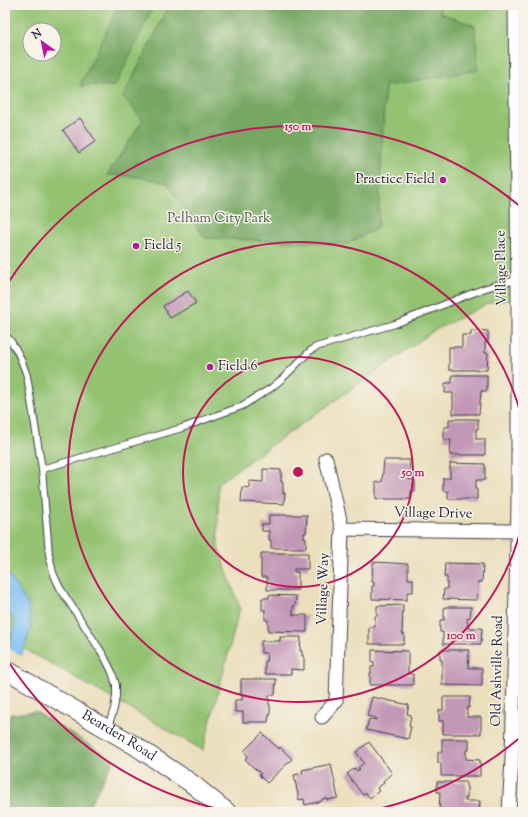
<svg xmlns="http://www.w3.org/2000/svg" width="528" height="817" font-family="'Sorts Mill Goudy',serif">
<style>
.green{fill:#93c271;stroke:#5a7256;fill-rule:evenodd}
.forest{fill:#76a863;stroke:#4c654f}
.water{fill:#7cbff2;stroke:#4f7096}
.pier{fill:#ebdebb}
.building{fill:#c297b7}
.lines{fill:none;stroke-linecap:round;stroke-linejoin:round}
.lane-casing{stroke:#403e4e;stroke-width:8}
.street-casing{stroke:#403e4e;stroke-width:15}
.secondary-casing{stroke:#403e4e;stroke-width:20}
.lane{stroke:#fff;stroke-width:6}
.street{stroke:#fff;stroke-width:13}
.secondary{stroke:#fff;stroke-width:18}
.ring{fill:none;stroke:#c2185b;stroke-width:2}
.poi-dot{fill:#b5179e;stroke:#f7f3e8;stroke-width:1.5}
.labels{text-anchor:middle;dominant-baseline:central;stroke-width:3;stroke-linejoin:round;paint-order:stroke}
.poi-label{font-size:14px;fill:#22223b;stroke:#f7f3e8;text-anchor:start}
.park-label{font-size:14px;fill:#4a5a4e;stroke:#f7f3e8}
.street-label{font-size:14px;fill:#22223b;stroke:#f7f3e8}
.centre{fill:#c2185b;stroke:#f7f3e8;stroke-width:2}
.ring-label{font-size:12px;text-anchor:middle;font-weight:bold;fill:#c2185b;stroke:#f7f3e8;stroke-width:3;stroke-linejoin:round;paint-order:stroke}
</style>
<rect width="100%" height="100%" fill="#f7f3e8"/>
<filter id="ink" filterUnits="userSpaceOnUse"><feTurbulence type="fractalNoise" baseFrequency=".025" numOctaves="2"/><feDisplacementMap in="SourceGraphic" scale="8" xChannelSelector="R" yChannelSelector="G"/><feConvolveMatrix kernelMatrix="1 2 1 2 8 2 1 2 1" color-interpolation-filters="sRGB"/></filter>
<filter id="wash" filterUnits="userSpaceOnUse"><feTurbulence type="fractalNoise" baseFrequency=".012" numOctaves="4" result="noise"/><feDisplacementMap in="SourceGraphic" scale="16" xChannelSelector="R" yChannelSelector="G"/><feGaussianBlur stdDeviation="0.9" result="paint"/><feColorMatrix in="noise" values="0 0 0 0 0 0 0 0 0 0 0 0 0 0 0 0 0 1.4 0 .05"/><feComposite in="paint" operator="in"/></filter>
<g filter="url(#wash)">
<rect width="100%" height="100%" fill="#ebdebb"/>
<path class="green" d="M 5,5 L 523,5 L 523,298 L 489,303 L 435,330 L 218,483 L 218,547 L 240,608 L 203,750 L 5,638 ZM 30,30 L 54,30 L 54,54 L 30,54 Z"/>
<path class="forest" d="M 119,5 L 154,5 L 115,86 L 80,85 Z
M 171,5 L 440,5 L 440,13 L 475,26 L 478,70 L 385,86 L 378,228 L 347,244 L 205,238 L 167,183 L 140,177 L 107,175 L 143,120 L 123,97 L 168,8 Z
M 35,711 L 114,760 L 86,812 L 5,812 L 5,715 Z"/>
<path class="water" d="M 5,557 L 7,572 L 28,605 L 31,629 L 5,698 L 5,653 L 10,644 L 15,623 L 5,605 Z"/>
<path class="pier" d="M 6,647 L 23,657 L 10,689 L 5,686 L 5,649 Z"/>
<g id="blocks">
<path class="building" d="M 80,118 L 96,141 L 79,153 L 63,130 Z
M 188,291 L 196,303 L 170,318 L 163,306 Z
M 478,330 L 488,331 L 488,342 L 485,342 L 485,353 L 488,353 L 487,370 L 449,370 L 449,347 L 462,347 L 462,335 L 471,335 L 471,331 L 478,331 Z
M 452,375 L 487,375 L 487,391 L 481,391 L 479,414 L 453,414 L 453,393 L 445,393 L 445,383 L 452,383 Z
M 449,419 L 478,419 L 478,429 L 476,429 L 476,439 L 485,439 L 485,455 L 450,455 L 451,440 L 444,440 L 444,427 L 449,427 Z
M 384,460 L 410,460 L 409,480 L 415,480 L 415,491 L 411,491 L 411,499 L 376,499 L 376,482 L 382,482 Z
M 450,463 L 485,464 L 485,480 L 476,480 L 476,490 L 477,490 L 477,499 L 448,499 L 448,491 L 443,491 L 443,478 L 450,478 Z
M 263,469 L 281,470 L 281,482 L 283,482 L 283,494 L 285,493 L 284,504 L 241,502 L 242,487 L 249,488 L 249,481 L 263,482 Z
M 269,515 L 307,515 L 306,533 L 304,533 L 304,538 L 306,538 L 306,548 L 271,548 L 271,540 L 269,540 L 269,531 L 262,531 L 262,524 L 269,524 Z
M 261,553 L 308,553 L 308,569 L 294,569 L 294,572 L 298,572 L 298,590 L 267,590 L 267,577 L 261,577 Z
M 373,562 L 408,564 L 408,579 L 413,579 L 413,592 L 407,592 L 407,600 L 372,599 L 372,586 L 374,586 L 374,582 L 372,582 Z
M 445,563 L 483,564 L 482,582 L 478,582 L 477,600 L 443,599 L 444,589 L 447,589 L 447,577 L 444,577 Z
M 269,595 L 296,596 L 295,606 L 293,606 L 293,615 L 307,615 L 307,632 L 268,631 L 268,620 L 265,620 L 265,610 L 262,610 L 262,598 L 269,598 Z
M 403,605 L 402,634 L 404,634 L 404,644 L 369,644 L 369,627 L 375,627 L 375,616 L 377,616 L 377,606 Z
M 444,607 L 471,607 L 470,618 L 467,618 L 468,628 L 482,628 L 481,644 L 443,644 L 443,632 L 440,632 L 440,620 L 444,620 Z
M 280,637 L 301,637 L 300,651 L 302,651 L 302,656 L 304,656 L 304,670 L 291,669 L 291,674 L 265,674 L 265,662 L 266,662 L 267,653 L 261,653 L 261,641 L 280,641 Z
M 372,650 L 408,651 L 408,674 L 413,674 L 413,685 L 370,685 L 370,673 L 371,673 L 371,667 L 374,667 L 374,662 L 372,662 Z
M 440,650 L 469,650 L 468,654 L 469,654 L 468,668 L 482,668 L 482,686 L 442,685 L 442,660 L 440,660 Z
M 241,679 L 276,679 L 275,695 L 269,695 L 269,705 L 270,705 L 270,716 L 269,715 L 268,722 L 243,722 L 243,712 L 235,712 L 235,700 L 242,700 L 242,697 L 243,697 L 243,695 L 241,695 Z
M 372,697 L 409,705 L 407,714 L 411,715 L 409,726 L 411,727 L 408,739 L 366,730 L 369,719 L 376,720 L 376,718 L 367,716 Z
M 443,697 L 470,697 L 469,708 L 467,708 L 467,717 L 481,717 L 481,734 L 443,734 L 443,721 L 439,721 L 439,710 L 443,710 Z
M 262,733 L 279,749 L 280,747 L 292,759 L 267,783 L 259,775 L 261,774 L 256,769 L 256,770 L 245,759 L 248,756 L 244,751 Z
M 442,739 L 469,739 L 469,750 L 466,750 L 466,759 L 480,760 L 480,776 L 441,776 L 441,763 L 438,763 L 438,752 L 442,752 Z
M 369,742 L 392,773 L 383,781 L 384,783 L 377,788 L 379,791 L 370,798 L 366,793 L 363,795 L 347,774 L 355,768 L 357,771 L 360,769 L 358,768 L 364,763 L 356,752 Z
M 331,764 L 338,798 L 327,800 L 327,798 L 322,799 L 322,801 L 305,805 L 304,799 L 299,800 L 294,775 L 303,773 L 302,770 Z
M 437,782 L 466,782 L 466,786 L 467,787 L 467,798 L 465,798 L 465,801 L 480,801 L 479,812 L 439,812 L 440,792 L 437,792 Z"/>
</g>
</g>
<g filter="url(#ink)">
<use href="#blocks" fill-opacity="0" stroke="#403e4e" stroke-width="1"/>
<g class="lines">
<defs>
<path id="lane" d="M 5,335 C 16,345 22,361 27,376 L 42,469 L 49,554 L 53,573 L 60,588 L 104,656 L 112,672 L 116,685 L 116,696 L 114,709 L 108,727
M 42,469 L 182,428 L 242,406 L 271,388 L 282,379 L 310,351 L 316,347 L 395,324 L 483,289 L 499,284 L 518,280"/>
<path id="street" d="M 342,529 L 523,531
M 322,717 L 336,701 L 342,529 L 326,459
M 509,812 L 512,759 L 518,506 L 518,292 L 515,5"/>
<g id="secondary">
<path id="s1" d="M 5,669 L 134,745 L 191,783 L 227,812"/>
</g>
</defs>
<use href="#lane" class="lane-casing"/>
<use href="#street" class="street-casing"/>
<use href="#secondary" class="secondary-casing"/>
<use href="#lane" class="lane"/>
<use href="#street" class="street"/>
<use href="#secondary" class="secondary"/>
</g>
</g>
<g class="ring">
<circle cx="298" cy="472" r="115"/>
<path d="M523 520A230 230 0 1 1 523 424"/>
<path d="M523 735A346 346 0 0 1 364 812M232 812A346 346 0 0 1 6 658M6 286A346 346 0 0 1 523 209"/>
</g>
<g class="poi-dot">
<circle cx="443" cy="180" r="4"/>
<circle cx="136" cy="246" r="4"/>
<circle cx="210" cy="367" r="4"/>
</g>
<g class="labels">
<g class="poi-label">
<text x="435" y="180" text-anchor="end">Practice Field</text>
<text x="144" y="246">Field 5</text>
<text x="218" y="367">Field 6</text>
</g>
<g class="park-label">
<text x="219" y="219">Pelham City Park</text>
</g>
<g class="street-label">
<text transform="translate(502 268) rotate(-91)">Village Place</text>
<text transform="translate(433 514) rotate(1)">Village Drive</text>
<text transform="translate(324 589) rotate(-88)">Village Way</text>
<text transform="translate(498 671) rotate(-89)">Old Ashville Road</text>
<text stroke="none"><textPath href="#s1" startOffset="132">Bearden Road</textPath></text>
</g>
</g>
<circle cx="298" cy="472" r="6" class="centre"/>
<g class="ring-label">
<text x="298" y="130">150 m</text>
<text x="413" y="476">50 m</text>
<text x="461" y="639">100 m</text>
</g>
<rect width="528" height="817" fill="none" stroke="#f7f3e8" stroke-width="20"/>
<g transform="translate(42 42) rotate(327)"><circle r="19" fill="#f7f3e8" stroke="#a29fa3"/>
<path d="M0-3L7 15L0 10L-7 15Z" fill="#b5179e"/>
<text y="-6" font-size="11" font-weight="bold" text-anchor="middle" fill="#22223b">N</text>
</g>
</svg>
